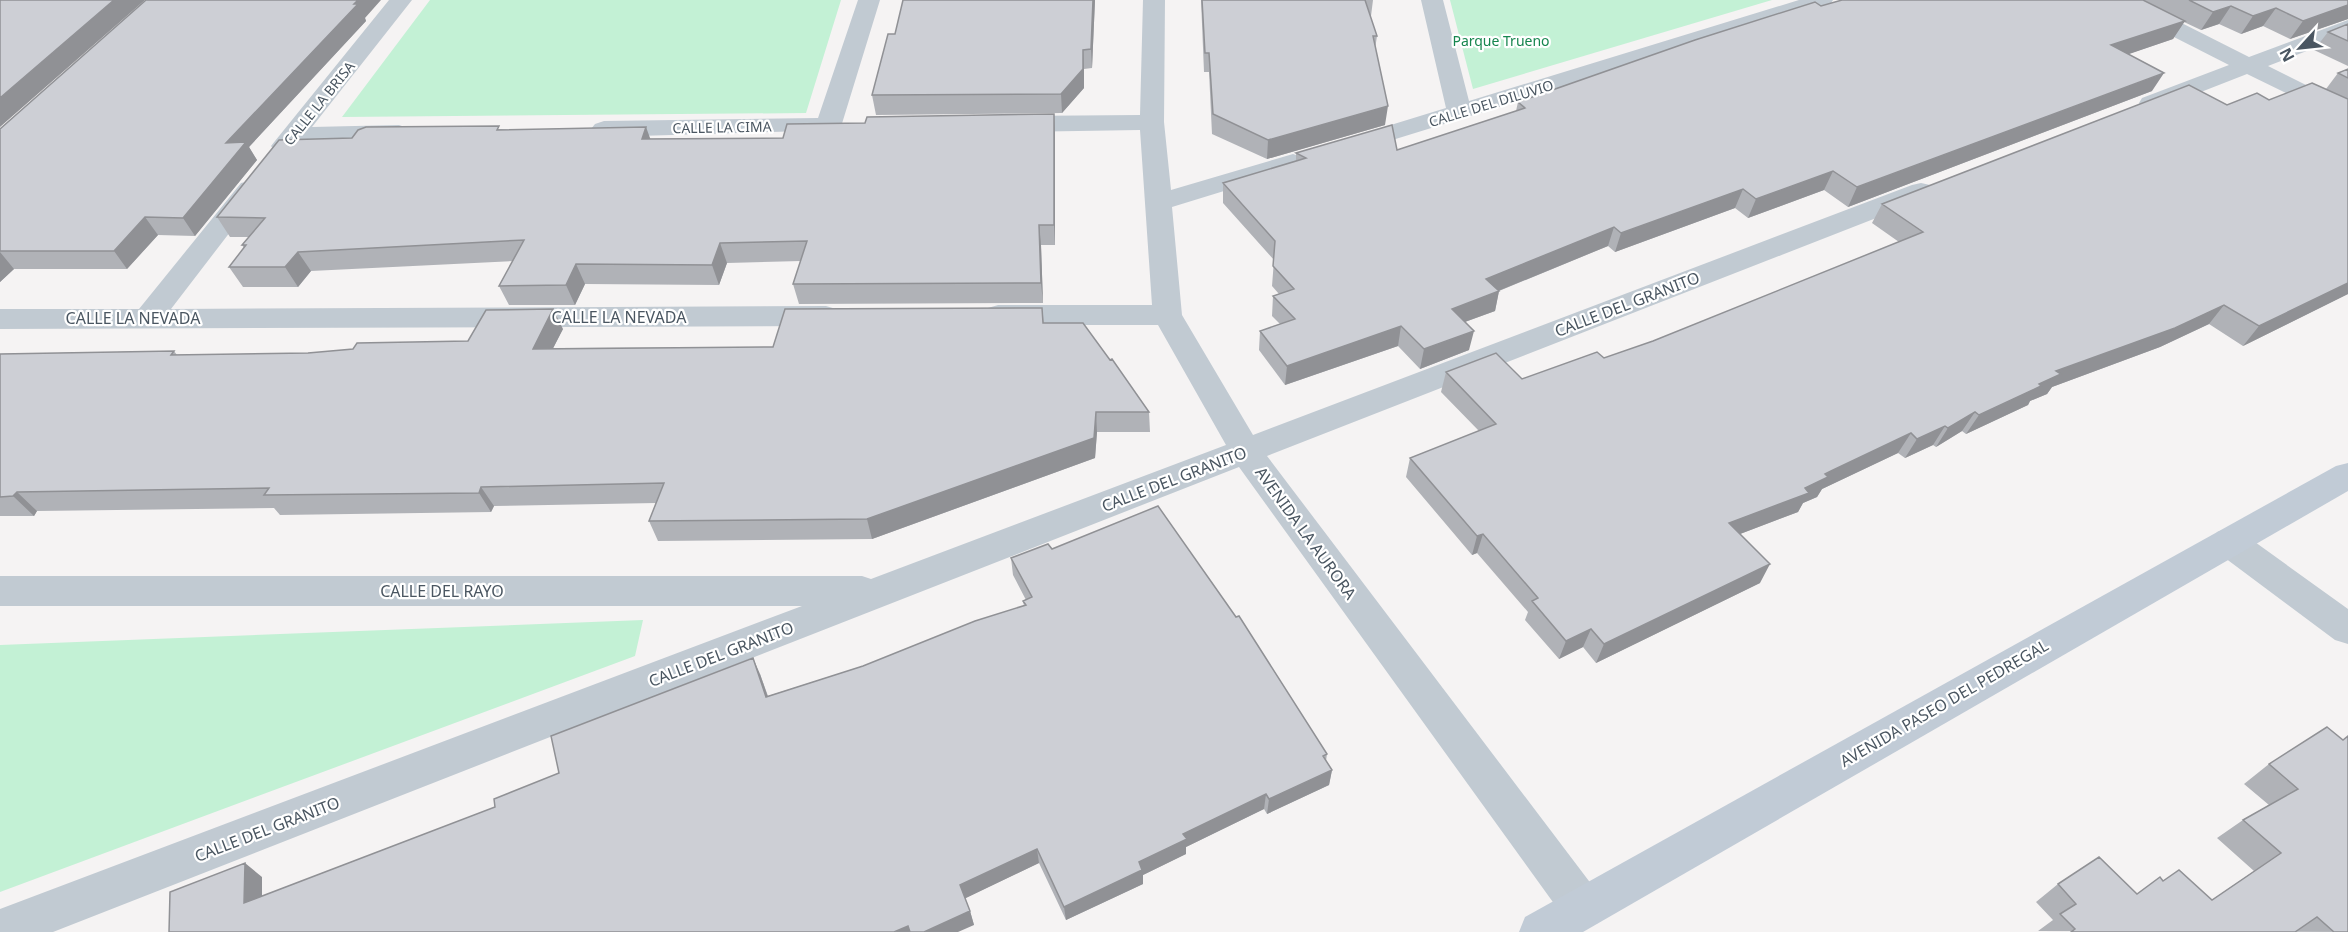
<svg xmlns="http://www.w3.org/2000/svg" width="2348" height="932" font-family="'Noto Sans',sans-serif">
<style>
.green{fill:#c3f1d5}
.lines{fill:none;stroke-linecap:round;stroke-linejoin:round}
.minor{fill:#c1cad2;fill-rule:evenodd}
.secondary{fill:#c1cbd6;fill-rule:evenodd}
.wall{fill:#b0b2b7}
.shaded-wall{fill:#909195}
.building{fill:#cdcfd5;stroke:#909195;stroke-width:1.5}
.labels{text-anchor:middle;dominant-baseline:central;stroke-width:4.5;stroke-linejoin:round;paint-order:stroke}
.far-park-label{font-size:14px;fill:#17864f;stroke:#fff}
.far-street-label{font-size:14px;fill:#4a5661;stroke:#fff}
.street-label{font-size:16px;fill:#4a5661;stroke:#fff}
</style>
<rect width="100%" height="100%" fill="#f5f3f3"/>
<path class="green" d="M 430,0 L 841,0 L 806,113 L 342,117 Z
M 1450,0 L 1772,0 L 1473,89 Z
M 643,620 L 635,656 L 0,892 L 0,645 Z"/>
<g class="lines">
<path class="minor" d="M 389,0 L 412,0 L 312,127 L 399,125 L 408,128 L 412,133 L 408,138 L 300,142 C 292,152 287,155 275,151 L 271,146 L 275,141 Z
M 858,0 L 880,0 L 840,130 L 604,137 L 595,134 L 591,129 L 595,124 L 604,121 L 818,118 Z
M 1143,0 L 1165,0 L 1164,122 L 1171,190 L 1293,154 L 1302,157 L 1306,162 L 1302,167 L 1172,207 L 1182,315 L 1253,435 L 1912,185 L 1921,183 L 1930,185 L 1934,191 L 1930,197 L 1267,456 L 1598,893 L 1605,908 L 1598,923 L 1583,929 L 1568,923 L 1239,467 L 53,932 L 0,932 L 0,909 L 802,606 L 0,606 L 0,576 L 862,576 L 871,579 L 1226,445 L 1158,325 L 998,325 L 988,322 L 983,315 L 988,308 L 998,305 L 1152,305 L 1140,130 L 1009,132 L 1000,129 L 996,124 L 1000,119 L 1009,116 L 1140,115 Z
M 1421,0 L 1443,0 L 1469,101 L 1799,0 L 1833,0 L 1830,5 L 1360,150 L 1351,153 L 1342,150 L 1338,145 L 1342,140 L 1446,108 Z
M 2108,0 L 2136,0 L 2249,57 L 2348,20 L 2348,35 L 2268,66 L 2348,106 L 2348,123 L 2247,74 L 2160,108 L 2151,110 L 2142,108 L 2139,103 L 2142,98 L 2229,65 L 2111,5 Z
M 250,181 L 259,183 L 263,189 L 171,309 L 826,306 L 836,309 L 841,316 L 836,323 L 826,326 L 0,329 L 0,309 L 139,309 L 241,183 Z
M 2229,528 L 2241,532 L 2348,609 L 2348,644 L 2335,640 L 2217,552 L 2212,542 L 2217,532 Z"/>
<path class="secondary" d="M 2348,463 L 2348,491 L 1583,932 L 1519,932 L 1525,917 L 2336,466 Z"/>
</g>
<path class="wall" d="M 1095,0 L 1092,68 L 1084,69 L 1084,88 L 1062,113 L 876,115 L 872,95 L 895,34 Z
M 1201,0 L 1373,0 L 1371,16 L 1370,16 L 1377,36 L 1375,49 L 1385,125 L 1267,159 L 1212,134 L 1209,72 L 1204,72 Z
M 1842,0 L 2348,0 L 2348,19 L 2290,39 L 2263,26 L 2241,34 L 2219,24 L 2201,30 L 2184,22 L 2173,39 L 2128,54 L 2152,91 L 1848,207 L 1824,190 L 1748,218 L 1735,208 L 1615,252 L 1608,246 L 1499,291 L 1495,311 L 1465,322 L 1469,350 L 1420,369 L 1398,346 L 1285,385 L 1259,350 L 1260,331 L 1280,324 L 1272,316 L 1273,296 L 1279,294 L 1272,286 L 1274,260 L 1223,203 L 1223,183 L 1296,161 L 1296,153 L 1397,150 L 1516,111 L 1518,102 Z
M 365,18 L 366,21 L 249,147 L 257,160 L 195,236 L 158,235 L 127,269 L 14,269 L 0,282 L 0,129 Z
M 2348,24 L 2348,66 L 2314,50 L 2328,32 Z
M 2348,69 L 2348,294 L 2243,346 L 2209,324 L 2160,347 L 2052,387 L 2047,394 L 2030,401 L 2028,405 L 1966,434 L 1962,431 L 1936,447 L 1933,445 L 1905,458 L 1898,453 L 1822,489 L 1817,497 L 1803,503 L 1798,512 L 1740,534 L 1760,583 L 1596,663 L 1583,647 L 1559,659 L 1525,620 L 1528,612 L 1477,553 L 1472,555 L 1406,477 L 1410,458 L 1479,431 L 1441,392 L 1446,372 L 1522,379 L 1604,358 L 1653,341 L 1899,242 L 1872,223 L 1882,204 L 2227,105 L 2269,100 L 2326,89 L 2338,73 Z
M 1054,114 L 1055,133 L 1055,245 L 1041,245 L 1043,303 L 799,304 L 793,284 L 801,261 L 727,263 L 719,285 L 585,284 L 575,305 L 509,305 L 499,286 L 513,261 L 311,271 L 298,287 L 243,287 L 229,267 L 244,248 L 242,245 L 249,237 L 230,237 L 217,217 L 352,138 L 501,129 L 651,139 L 783,138 L 865,123 Z
M 1042,308 L 1044,323 L 1110,360 L 1149,412 L 1150,432 L 1097,432 L 1095,458 L 872,539 L 658,541 L 649,521 L 656,503 L 494,506 L 491,512 L 280,515 L 274,508 L 37,511 L 34,516 L 0,516 L 0,354 L 174,351 L 177,355 L 308,353 L 468,341 L 563,329 L 553,348 L 773,347 Z
M 1052,549 L 1327,754 L 1326,761 L 1332,770 L 1329,785 L 1267,814 L 1264,809 L 1186,847 L 1186,854 L 1143,875 L 1143,884 L 1066,920 L 1039,863 L 965,898 L 970,911 L 974,925 L 169,932 L 262,877 L 262,896 L 495,807 L 559,773 L 760,674 L 768,696 L 863,666 L 1024,606 L 1023,601 L 1026,600 L 1013,575 L 1011,558 Z
M 2343,740 L 2348,932 L 2038,931 L 2053,920 L 2036,902 L 2058,884 L 2137,894 L 2163,881 L 2212,900 L 2254,871 L 2217,838 L 2243,820 L 2269,805 L 2244,784 L 2269,764 Z"/>
<path class="shaded-wall" d="M 114,0 L 145,0 L 0,127 L 0,98 Z
M 358,0 L 381,0 L 365,18 L 366,21 L 249,147 L 257,160 L 195,236 L 183,218 L 226,143 Z
M 1093,0 L 1095,0 L 1092,68 L 1091,49 Z
M 2348,5 L 2348,19 L 2290,39 L 2303,21 Z
M 2231,6 L 2219,24 L 2201,30 L 2213,12 Z
M 2276,8 L 2263,26 L 2241,34 L 2253,16 Z
M 2185,21 L 2173,39 L 2100,64 L 2111,45 Z
M 1083,50 L 1084,69 L 1084,88 L 1062,113 L 1061,94 Z
M 2164,73 L 2152,91 L 1848,207 L 1857,187 Z
M 1388,106 L 1385,125 L 1267,159 L 1268,140 Z
M 1054,114 L 1055,133 L 1055,245 L 1054,225 Z
M 646,127 L 653,146 L 642,139 Z
M 1833,171 L 1824,190 L 1748,218 L 1756,199 Z
M 1743,189 L 1735,208 L 1615,252 L 1621,233 Z
M 145,217 L 158,235 L 127,269 L 114,251 Z
M 1039,225 L 1041,245 L 1043,303 L 1041,283 Z
M 1614,227 L 1608,246 L 1481,298 L 1486,279 Z
M 720,243 L 727,263 L 719,285 L 712,265 Z
M 0,252 L 14,269 L 0,282 Z
M 298,252 L 311,271 L 298,287 L 285,267 Z
M 576,264 L 585,284 L 575,305 L 566,285 Z
M 2348,283 L 2348,294 L 2243,346 L 2259,326 Z
M 1499,291 L 1495,311 L 1448,328 L 1452,309 Z
M 2224,305 L 2209,324 L 2160,347 L 2052,387 L 2047,394 L 2030,401 L 2028,405 L 1966,434 L 1979,415 L 2039,384 L 2056,371 Z
M 553,309 L 563,329 L 543,368 L 533,349 Z
M 1401,326 L 1398,346 L 1285,385 L 1287,366 Z
M 1474,331 L 1469,350 L 1420,369 L 1424,349 Z
M 1096,412 L 1097,432 L 1095,458 L 872,539 L 867,519 Z
M 1975,412 L 1962,431 L 1936,447 L 1948,428 Z
M 1945,426 L 1933,445 L 1905,458 L 1917,439 Z
M 1911,433 L 1898,453 L 1822,489 L 1817,497 L 1803,503 L 1798,512 L 1719,542 L 1729,523 L 1805,488 L 1831,471 Z
M 481,487 L 494,506 L 491,512 L 479,493 Z
M 17,492 L 37,511 L 34,516 L 13,496 Z
M 1483,534 L 1477,553 L 1472,555 L 1477,536 Z
M 1770,564 L 1760,583 L 1596,663 L 1604,644 Z
M 1591,629 L 1583,647 L 1559,659 L 1566,641 Z
M 753,658 L 760,674 L 773,712 L 766,697 Z
M 1332,770 L 1329,785 L 1267,814 L 1269,799 Z
M 1266,794 L 1264,809 L 1186,847 L 1186,854 L 1143,875 L 1143,884 L 1066,920 L 1064,907 L 1139,862 L 1183,834 Z
M 1037,849 L 1039,863 L 964,899 L 960,885 Z
M 245,863 L 262,877 L 262,916 L 244,903 Z
M 970,911 L 974,925 L 958,932 L 924,932 Z
M 908,926 L 910,932 L 894,932 Z"/>
<path class="building" d="M 0,0 L 114,0 L 0,98 Z
M 146,0 L 358,0 L 354,4 L 358,4 L 226,143 L 246,142 L 183,218 L 145,217 L 114,251 L 0,251 L 0,129 Z
M 903,0 L 1093,0 L 1091,49 L 1083,50 L 1083,69 L 1061,94 L 872,95 L 888,34 L 895,34 Z
M 1202,0 L 1365,0 L 1377,36 L 1373,36 L 1388,106 L 1268,140 L 1213,114 L 1209,53 L 1205,53 Z
M 1842,0 L 2143,0 L 2185,21 L 2111,45 L 2164,73 L 1857,187 L 1833,171 L 1756,199 L 1743,189 L 1621,233 L 1614,227 L 1486,279 L 1499,291 L 1452,309 L 1474,331 L 1424,349 L 1401,326 L 1287,366 L 1260,331 L 1295,319 L 1273,296 L 1294,289 L 1273,266 L 1275,241 L 1223,183 L 1306,158 L 1296,153 L 1392,125 L 1397,150 L 1525,108 L 1518,102 L 1695,40 L 1815,2 L 1821,6 Z
M 2189,0 L 2348,0 L 2348,5 L 2303,21 L 2276,8 L 2253,16 L 2231,6 L 2213,12 Z
M 2348,24 L 2348,41 L 2328,32 Z
M 2348,69 L 2348,78 L 2338,73 Z
M 2312,83 L 2348,99 L 2348,283 L 2259,326 L 2224,305 L 2175,328 L 2056,371 L 2061,374 L 2039,384 L 2041,386 L 1979,415 L 1975,412 L 1948,428 L 1945,426 L 1917,439 L 1911,433 L 1831,471 L 1825,474 L 1828,477 L 1805,488 L 1809,493 L 1729,523 L 1770,564 L 1604,644 L 1591,629 L 1566,641 L 1532,601 L 1538,598 L 1483,534 L 1477,536 L 1410,458 L 1496,424 L 1446,372 L 1496,353 L 1522,379 L 1597,352 L 1604,358 L 1653,341 L 1923,232 L 1882,204 L 2189,85 L 2227,105 L 2257,93 L 2269,100 Z
M 1054,114 L 1054,225 L 1039,225 L 1041,283 L 793,284 L 807,241 L 720,243 L 712,265 L 576,264 L 566,285 L 499,286 L 524,240 L 298,252 L 285,267 L 229,267 L 246,245 L 242,245 L 265,218 L 217,217 L 279,140 L 352,138 L 358,130 L 366,127 L 499,126 L 497,130 L 646,127 L 642,139 L 783,138 L 787,124 L 865,123 L 867,117 Z
M 1042,308 L 1043,323 L 1083,323 L 1110,360 L 1112,359 L 1149,412 L 1096,412 L 1094,438 L 867,519 L 649,521 L 664,483 L 481,487 L 479,493 L 264,495 L 269,488 L 17,492 L 13,496 L 0,497 L 0,354 L 174,351 L 171,355 L 308,353 L 353,349 L 357,343 L 468,341 L 486,310 L 553,309 L 533,349 L 773,347 L 785,309 Z
M 1158,506 L 1236,617 L 1239,616 L 1327,754 L 1323,756 L 1332,770 L 1269,799 L 1266,794 L 1183,834 L 1187,839 L 1139,862 L 1142,870 L 1064,907 L 1037,849 L 960,885 L 970,911 L 924,932 L 910,932 L 908,926 L 894,932 L 169,932 L 170,892 L 245,863 L 244,903 L 495,807 L 494,799 L 559,773 L 551,736 L 753,658 L 766,697 L 863,666 L 975,621 L 1026,605 L 1023,601 L 1032,597 L 1011,558 L 1048,544 L 1052,549 Z
M 2327,727 L 2343,740 L 2348,736 L 2348,932 L 2334,932 L 2317,917 L 2295,932 L 2071,932 L 2075,929 L 2060,914 L 2076,904 L 2058,884 L 2099,857 L 2137,894 L 2160,877 L 2163,881 L 2179,870 L 2212,900 L 2281,853 L 2243,820 L 2298,789 L 2269,764 Z"/>
<g class="labels">
<g class="far-park-label">
<text x="1501" y="40">Parque Trueno</text>
</g>
<g class="far-street-label">
<text transform="translate(319 103) rotate(-51)">CALLE LA BRISA</text>
<text transform="translate(1491 103) rotate(-17)">CALLE DEL DILUVIO</text>
<text transform="translate(722 127) rotate(-1)">CALLE LA CIMA</text>
</g>
<g class="street-label">
<text transform="translate(1627 304) rotate(-21)">CALLE DEL GRANITO</text>
<text x="619" y="317">CALLE LA NEVADA</text>
<text x="133" y="318">CALLE LA NEVADA</text>
<text transform="translate(1174 479) rotate(-21)">CALLE DEL GRANITO</text>
<text transform="translate(1306 533) rotate(54)">AVENIDA LA AURORA</text>
<text x="442" y="591">CALLE DEL RAYO</text>
<text transform="translate(721 654) rotate(-21)">CALLE DEL GRANITO</text>
<text transform="translate(1944 703) rotate(-30)">AVENIDA PASEO DEL PEDREGAL</text>
<text transform="translate(267 829) rotate(-21)">CALLE DEL GRANITO</text>
</g>
</g>
<g transform="translate(2300 48) rotate(243)" stroke="#ffffff" stroke-width="4.5" paint-order="stroke">
<path d="M0-4.5L10 22L0 15L-10 22Z" fill="#4a5661"/>
<text y="-9" font-size="16" font-weight="bold" text-anchor="middle" fill="#4a5661">N</text>
</g>
</svg>
